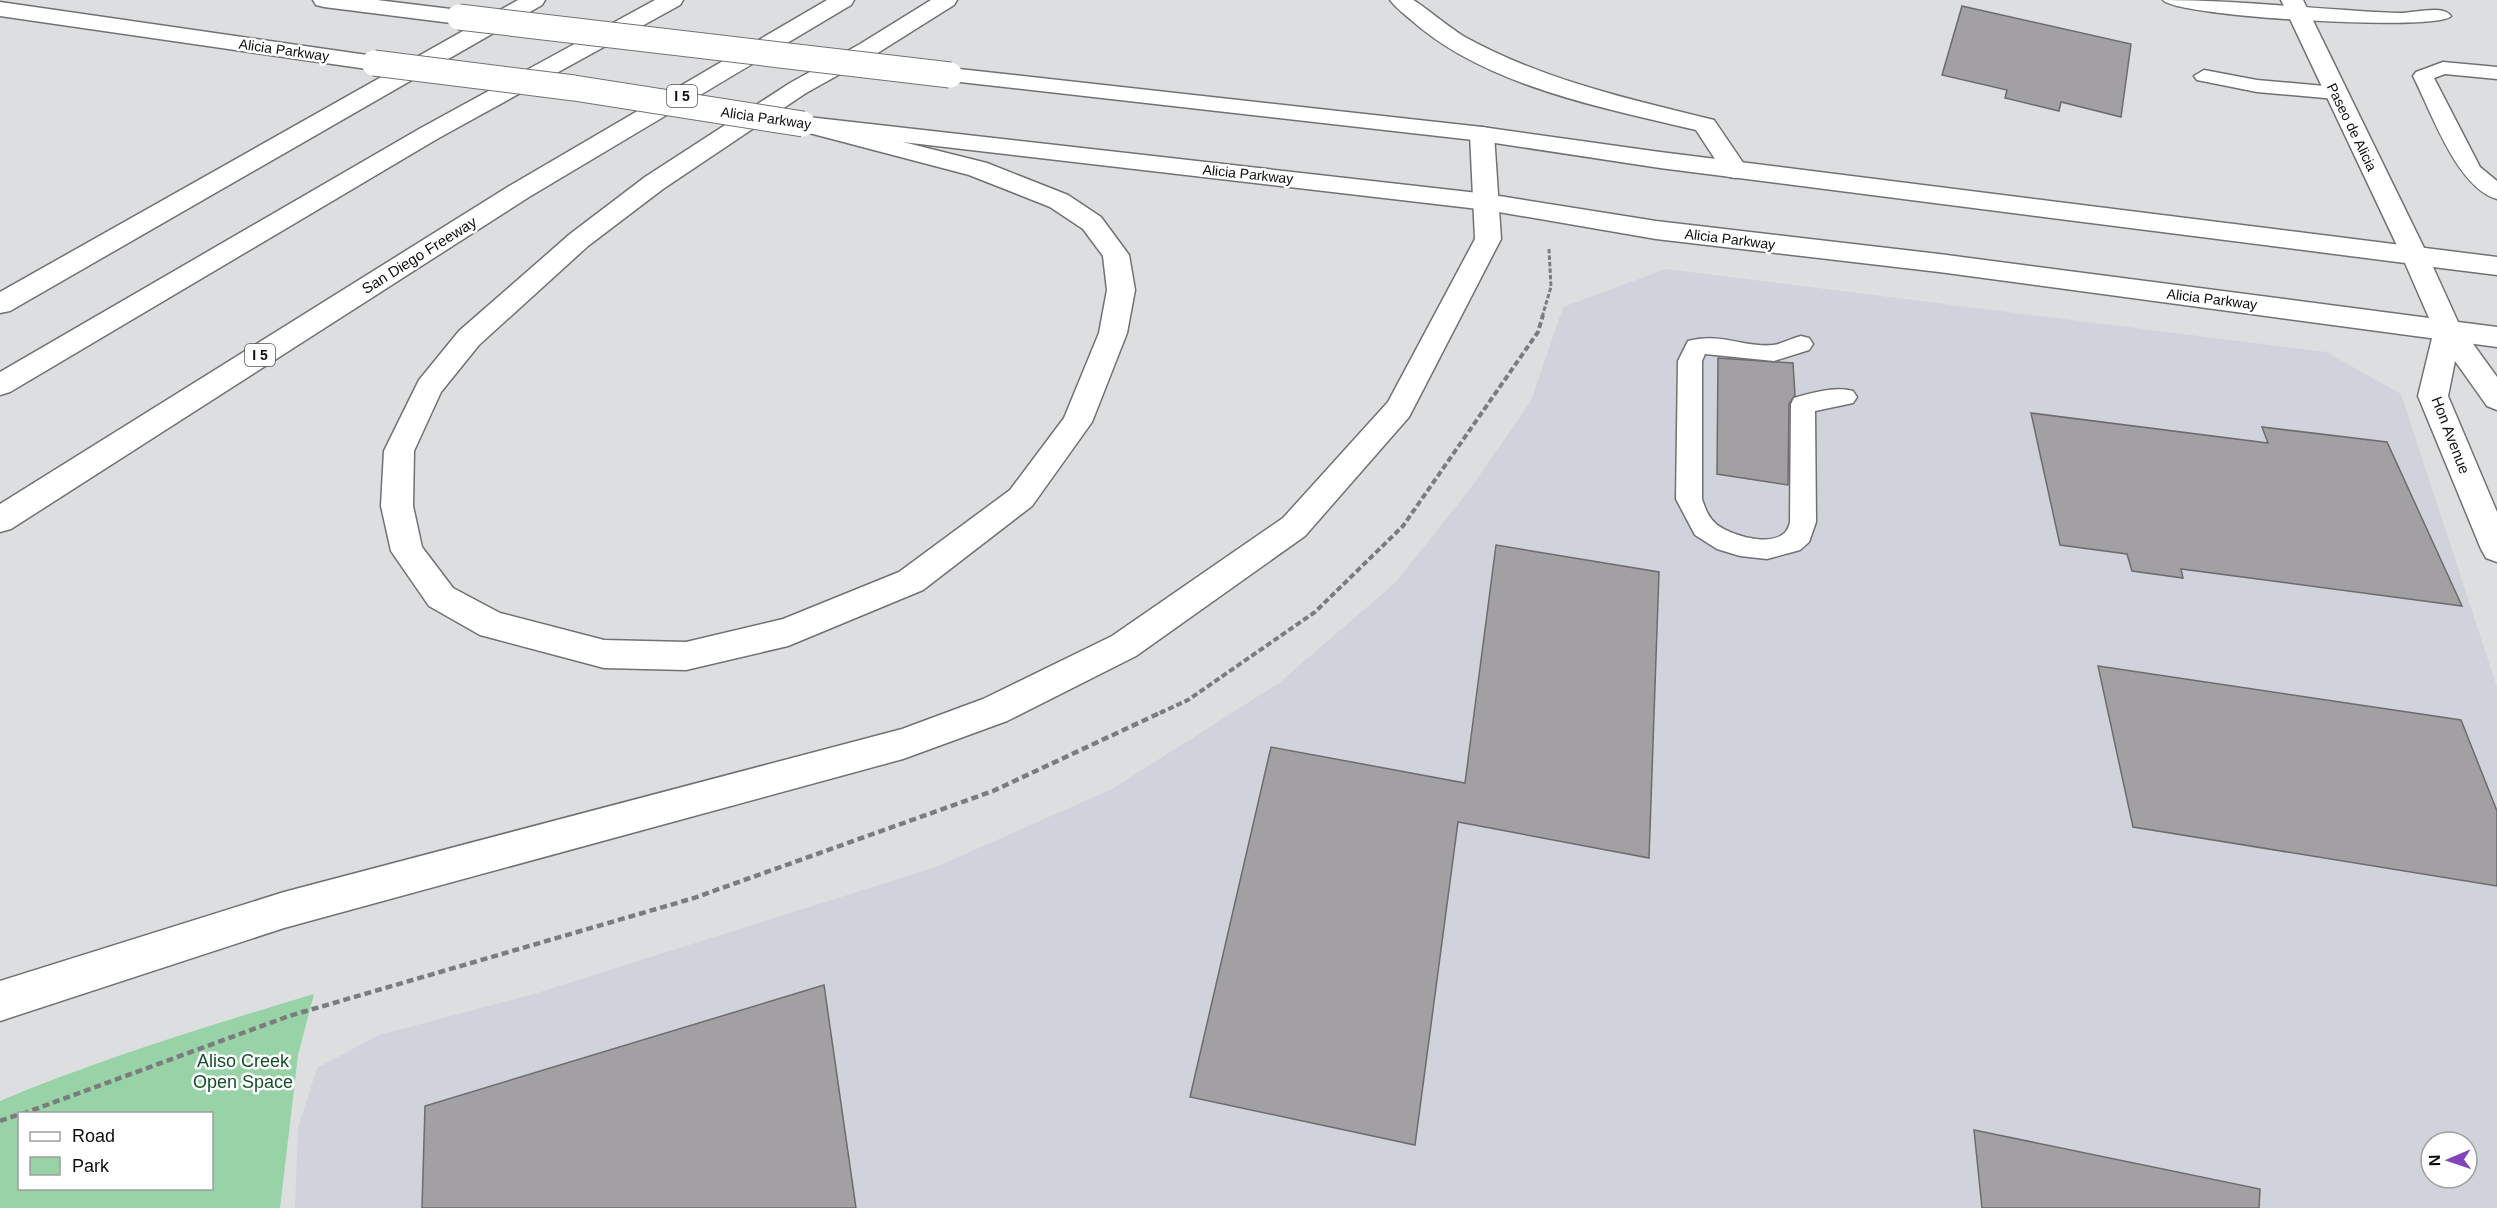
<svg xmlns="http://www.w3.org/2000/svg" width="2497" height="1208" font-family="Arial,sans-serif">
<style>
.built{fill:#d0d3db;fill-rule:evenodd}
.green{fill:#97d3a6;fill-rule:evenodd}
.building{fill:#a2a0a2;stroke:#6d6c6d;stroke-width:1.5}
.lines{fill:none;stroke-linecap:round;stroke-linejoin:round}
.lane-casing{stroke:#717173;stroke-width:3}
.street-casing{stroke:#717173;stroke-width:3}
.secondary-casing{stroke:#717173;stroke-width:3}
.primary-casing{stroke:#717173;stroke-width:3}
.highway-casing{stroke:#717173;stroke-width:3}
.path-far2{stroke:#7c7c7e;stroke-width:3;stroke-dasharray:4.5 2;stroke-linecap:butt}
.path-far1{stroke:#7c7c7e;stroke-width:4;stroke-dasharray:6 3;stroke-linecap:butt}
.path{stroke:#7c7c7e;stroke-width:4.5;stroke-dasharray:7 4;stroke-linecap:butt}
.lane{fill:#fff;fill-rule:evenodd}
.street{fill:#fff;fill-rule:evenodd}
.secondary{fill:#fff;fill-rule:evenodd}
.primary{fill:#fff;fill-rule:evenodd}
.highway{fill:#fff;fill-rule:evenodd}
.primary-bridge-casing{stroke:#717173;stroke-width:27;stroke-linecap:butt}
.primary-bridge{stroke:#fff;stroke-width:25}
.labels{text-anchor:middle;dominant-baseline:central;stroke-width:5;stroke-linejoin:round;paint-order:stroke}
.far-street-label{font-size:14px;fill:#0e0e0f;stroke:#fff}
.shield{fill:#fff;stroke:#565657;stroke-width:1.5}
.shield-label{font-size:14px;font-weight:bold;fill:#0e0e0f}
.street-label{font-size:15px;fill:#0e0e0f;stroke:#fff}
.near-park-label{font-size:18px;fill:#134f2a;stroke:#fff}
</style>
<rect width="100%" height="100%" fill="#dddee0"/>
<path class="built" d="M 1666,269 L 2326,352 L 2401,394 L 2497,687 L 2497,1208 L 295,1208 L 298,1128 L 317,1068 L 379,1035 L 534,994 L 936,867 L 1112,789 L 1279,683 L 1395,583 L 1470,489 L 1531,401 L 1563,307 ZM 2431,1142 L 2467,1142 L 2467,1178 L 2431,1178 Z"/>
<path class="green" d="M 314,994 L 298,1055 L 280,1208 L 0,1208 L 0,1101 C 102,1058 208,1026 314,994 ZM 20,1114 L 212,1114 L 212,1188 L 20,1188 Z"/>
<path class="building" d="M 1962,6 L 2131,44 L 2121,117 L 2061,102 L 2059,111 L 2005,98 L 2007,90 L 1942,75 Z
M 1718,358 L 1793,363 L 1795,395 L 1789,404 L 1788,485 L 1717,474 Z
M 2031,413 L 2268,443 L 2262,427 L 2387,442 L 2462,606 L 2181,569 L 2183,578 L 2132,571 L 2127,554 L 2060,545 Z
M 1496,545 L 1659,572 L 1649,858 L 1458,822 L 1415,1145 L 1190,1097 L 1271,747 L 1465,783 Z
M 2098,666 L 2461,720 L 2497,811 L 2497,886 L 2133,827 Z
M 824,985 L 856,1208 L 422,1208 L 425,1106 Z
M 1974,1130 L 2260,1189 L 2259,1208 L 1982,1208 Z"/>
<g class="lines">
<defs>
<path id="lane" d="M 2163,0 C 2241,0 2320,10 2398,13 C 2411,14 2443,4 2451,16 C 2441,32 2175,17 2163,0 Z
M 2443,62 L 2497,67 L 2497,79 L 2445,74 L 2434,78 L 2480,167 L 2497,181 L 2497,199 C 2457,188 2431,111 2413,76 L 2416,72 Z
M 2204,70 L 2257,80 L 2336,87 L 2346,93 L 2336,99 L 2257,92 L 2197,80 L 2194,76 Z
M 1801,336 L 1809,338 L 1813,344 L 1809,350 L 1774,361 L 1705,354 L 1702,361 L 1702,499 C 1705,508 1708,517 1716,524 C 1732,537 1785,552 1790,522 L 1791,404 L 1794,398 C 1811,393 1836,386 1853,391 L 1857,397 L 1853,403 L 1815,411 L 1816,522 L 1809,542 L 1800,550 L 1767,559 L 1740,556 L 1717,549 L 1695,535 L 1676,499 L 1678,361 L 1688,341 C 1721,332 1744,348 1773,345 C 1782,344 1792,338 1801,336 Z"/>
<path id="street" d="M 2281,0 L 2303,0 L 2427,254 L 2423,260 L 2414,263 L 2405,260 L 2401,254 Z"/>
<path id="secondary" d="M 2448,320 L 2458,323 L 2497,377 L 2497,410 L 2487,406 L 2455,361 L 2448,396 L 2497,512 L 2497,562 L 2486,558 L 2481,549 L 2418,396 L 2434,330 L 2438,323 Z"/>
<path id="primary" d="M 313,0 L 377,0 L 459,10 L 467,12 L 470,17 L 467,22 L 459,24 L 324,7 L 316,5 Z
M 0,2 L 374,56 L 382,58 L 386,63 L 382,68 L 374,70 L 0,16 Z
M 950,68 L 1482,127 L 1660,152 L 2497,257 L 2497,275 L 2433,267 L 2458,322 L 2497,327 L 2497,347 L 1939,272 L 1656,239 L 1487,210 L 808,131 L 799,129 L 796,124 L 799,119 L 808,117 L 1487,194 L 1656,221 L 1939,254 L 2429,318 L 2405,263 L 1660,168 L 1482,141 L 942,80 L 938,75 L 942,70 Z"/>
<path id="highway" d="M 518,0 L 545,0 L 542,5 L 10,311 L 0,313 L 0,292 Z
M 655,0 L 683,0 L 680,5 L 437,139 L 10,392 L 0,395 L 0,372 L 419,129 Z
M 827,0 L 854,0 L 851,5 L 529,197 L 11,529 L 0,532 L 0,504 L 511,185 Z
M 931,0 L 957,0 L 954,5 L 876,54 L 806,93 L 663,189 L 588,246 L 479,345 L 441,392 L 414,451 L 413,506 L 422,547 L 453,588 L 500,613 L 604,640 L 686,642 L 783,619 L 899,572 L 1010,490 L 1064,418 L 1099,333 L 1107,290 L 1103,256 L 1083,229 L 1050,207 L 969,175 L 794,129 L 791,124 L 794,119 L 803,117 L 987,163 L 1068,195 L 1101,217 L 1129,255 L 1135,290 L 1127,333 L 1092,422 L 1032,506 L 923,590 L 788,646 L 686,670 L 604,668 L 480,635 L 429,606 L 391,551 L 381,506 L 384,451 L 419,380 L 459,331 L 570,234 L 645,177 L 790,83 L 860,44 Z
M 1390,0 C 1397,0 1406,0 1413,0 C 1417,1 1454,31 1465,37 C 1543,80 1628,99 1714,120 L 1748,170 L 1744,176 L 1735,178 L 1726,176 L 1696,130 C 1602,108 1483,85 1410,19 C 1403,13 1395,7 1390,0 Z
M 1482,127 L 1491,129 L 1494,134 L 1501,239 L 1409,417 L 1305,536 L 1136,656 L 1007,721 L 903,759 L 284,928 L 0,1021 L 0,981 L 284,892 L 902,729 L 983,699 L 1112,636 L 1283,518 L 1388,402 L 1475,239 L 1470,134 L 1473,129 Z"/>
</defs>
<use href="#lane" class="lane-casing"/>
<use href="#street" class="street-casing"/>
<use href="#secondary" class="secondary-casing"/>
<use href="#primary" class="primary-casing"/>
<use href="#highway" class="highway-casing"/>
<path class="path-far2" d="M 1542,317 L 1551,287 L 1549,249"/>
<path class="path-far1" d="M 1160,713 L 1188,700 L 1315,612 L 1403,526 L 1538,332 L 1543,315"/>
<path class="path" d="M 22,1114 L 289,1016 L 694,898 L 993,791 L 1164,711
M 0,1121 L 20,1114"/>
<use href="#lane" class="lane"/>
<use href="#street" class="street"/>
<use href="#secondary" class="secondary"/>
<use href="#primary" class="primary"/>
<use href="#highway" class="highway"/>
<defs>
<path id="primary-bridge" d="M 459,17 L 950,75
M 374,63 L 574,88 L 803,124"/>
</defs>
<use href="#primary-bridge" class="primary-bridge-casing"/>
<use href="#primary-bridge" class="primary-bridge"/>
</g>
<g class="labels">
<g class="far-street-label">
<text transform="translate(284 50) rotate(8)">Alicia Parkway</text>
<text transform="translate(766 118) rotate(8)">Alicia Parkway</text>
<text transform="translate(2352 127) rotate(64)">Paseo de Alicia</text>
<text transform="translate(1248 174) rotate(6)">Alicia Parkway</text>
<text transform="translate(1730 239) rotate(7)">Alicia Parkway</text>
<text transform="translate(2212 299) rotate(7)">Alicia Parkway</text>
</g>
<g class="shield">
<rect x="667" y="85" width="30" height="22" rx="4.5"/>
<rect x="245" y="344" width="30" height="22" rx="4.5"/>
</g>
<g class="shield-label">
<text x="682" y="96">I 5</text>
<text x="260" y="355">I 5</text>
</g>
<g class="street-label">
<text transform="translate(419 255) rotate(-32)">San Diego Freeway</text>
<text transform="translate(2451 435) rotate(69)">Hon Avenue</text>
</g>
<g class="near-park-label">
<text x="243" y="1061">Aliso Creek<tspan x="243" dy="21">Open Space</tspan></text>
</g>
</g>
<rect x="18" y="1112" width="195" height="78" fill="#ffffff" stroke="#9f9f9f" stroke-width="1.5"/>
<rect x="30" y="1132" width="30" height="9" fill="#ffffff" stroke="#9f9f9f" stroke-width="1.5"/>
<text x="72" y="1142" font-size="18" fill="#0e0e0f">Road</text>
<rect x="30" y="1157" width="30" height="18" fill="#97d3a6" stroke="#9f9f9f" stroke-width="1.5"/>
<text x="72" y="1172" font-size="18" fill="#0e0e0f">Park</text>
<g transform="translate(2449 1160) rotate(268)"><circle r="28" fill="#ffffff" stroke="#9f9f9f" stroke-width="1.5"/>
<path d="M0-4.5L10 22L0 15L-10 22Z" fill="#8144b9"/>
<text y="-9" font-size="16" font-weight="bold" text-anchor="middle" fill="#0e0e0f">N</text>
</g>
</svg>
